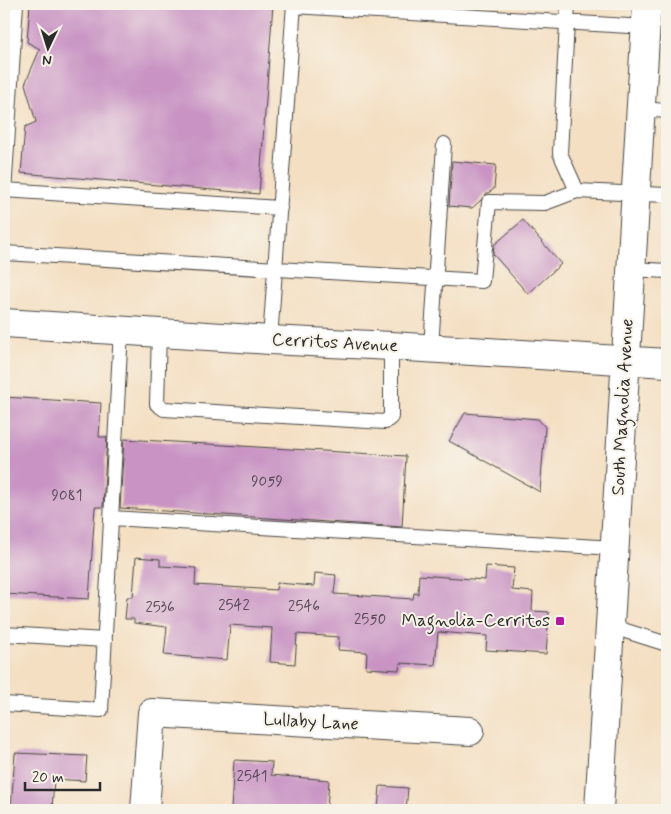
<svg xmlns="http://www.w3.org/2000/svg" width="671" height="814" font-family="Mynerve,sans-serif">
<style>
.building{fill:#c994c4}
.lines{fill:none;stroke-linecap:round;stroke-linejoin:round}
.lane-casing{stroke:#494642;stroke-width:16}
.street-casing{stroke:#494642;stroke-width:30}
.secondary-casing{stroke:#494642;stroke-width:30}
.lane{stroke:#fff;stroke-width:14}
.street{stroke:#fff;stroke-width:28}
.secondary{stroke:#fff;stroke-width:28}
.poi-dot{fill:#b5179e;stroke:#f7f3e8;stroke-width:2}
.labels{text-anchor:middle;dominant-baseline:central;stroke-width:4;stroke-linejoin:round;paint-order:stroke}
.number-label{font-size:15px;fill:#524551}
.street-label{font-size:18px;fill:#2b2b2b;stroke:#f7f3e8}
.poi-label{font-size:18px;fill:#2b2b2b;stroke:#f7f3e8;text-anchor:end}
</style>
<rect width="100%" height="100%" fill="#f7f3e8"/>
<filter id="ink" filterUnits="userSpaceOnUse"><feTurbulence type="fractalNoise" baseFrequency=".02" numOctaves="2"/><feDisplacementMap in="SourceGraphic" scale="10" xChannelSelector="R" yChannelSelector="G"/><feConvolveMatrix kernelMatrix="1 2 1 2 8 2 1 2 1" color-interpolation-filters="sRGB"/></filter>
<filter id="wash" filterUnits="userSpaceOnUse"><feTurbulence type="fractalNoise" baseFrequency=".0096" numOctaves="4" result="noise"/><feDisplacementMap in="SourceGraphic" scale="20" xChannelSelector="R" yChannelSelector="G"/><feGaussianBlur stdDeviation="1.12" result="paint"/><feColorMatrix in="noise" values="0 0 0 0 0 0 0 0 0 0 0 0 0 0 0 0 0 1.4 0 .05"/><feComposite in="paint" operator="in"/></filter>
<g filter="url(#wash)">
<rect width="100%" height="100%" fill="#f4dfc2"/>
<g id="blocks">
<path class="building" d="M 30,4 L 273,4 L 259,194 L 21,173 L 25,127 L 36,122 L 25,84 L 40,49 L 27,42 Z
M 452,161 L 496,165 L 494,189 L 485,195 L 480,201 L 472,208 L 449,206 Z
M 523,220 L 561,264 L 528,294 L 493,254 L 494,245 Z
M 4,397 L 101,403 L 99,437 L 107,437 L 103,507 L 95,507 L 89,599 L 4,594 Z
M 465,413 L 538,419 L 545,427 L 540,492 L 449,441 Z
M 124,439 L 406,456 L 402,527 L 120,508 Z
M 136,557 L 160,559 L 160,566 L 196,568 L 195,585 L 276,590 L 277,583 L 314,586 L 315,573 L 336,575 L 334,594 L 413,599 L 414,593 L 418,594 L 419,575 L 485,580 L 486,566 L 514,568 L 512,590 L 533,592 L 532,611 L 549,612 L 546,654 L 486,650 L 487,636 L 438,632 L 435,665 L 400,663 L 399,670 L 366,668 L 367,652 L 338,650 L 339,637 L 297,634 L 295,664 L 270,662 L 272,628 L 230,625 L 227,660 L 164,655 L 167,627 L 134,623 L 134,619 L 125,619 L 127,597 L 133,597 Z
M 15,753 L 87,756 L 85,781 L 54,779 L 52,810 L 11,810 Z
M 234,760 L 272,762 L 271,775 L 329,780 L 327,810 L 231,810 Z
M 380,786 L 408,788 L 406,810 L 378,810 Z"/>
</g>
</g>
<g filter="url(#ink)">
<use href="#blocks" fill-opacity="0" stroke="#494642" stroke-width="1"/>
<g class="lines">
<defs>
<path id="lane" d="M 568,4 L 560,153 L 577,191
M 293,6 L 646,27
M 647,7 L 667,8
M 641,109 L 667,111
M 4,190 L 280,208
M 4,193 L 16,4
M 4,253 L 482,281 L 489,202 L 545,203 L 577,191 L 667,195
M 632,269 L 667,271
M 159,332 L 157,404 L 164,409 L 385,422 L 391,417 L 391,346
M 270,340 L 294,4
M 431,348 L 444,144
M 111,518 L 615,548
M 610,626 L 667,644
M 4,634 L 105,640
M 4,704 L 101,710 L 121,330"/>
<path id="street" d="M 145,810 L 152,713 L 470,731"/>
<path id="secondary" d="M 4,323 L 270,340 L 391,346 L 667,363
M 599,810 L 647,4"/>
</defs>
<use href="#lane" class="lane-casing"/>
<use href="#street" class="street-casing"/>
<use href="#secondary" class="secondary-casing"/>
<use href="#lane" class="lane"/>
<use href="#street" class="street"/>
<use href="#secondary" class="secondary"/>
</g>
</g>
<rect class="poi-dot" x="555" y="616" width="10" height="10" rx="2.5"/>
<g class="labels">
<g class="number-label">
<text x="267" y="482">9059</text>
<text x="67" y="496">9081</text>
<text x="234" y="606">2542</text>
<text x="304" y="607">2546</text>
<text x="160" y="608">2536</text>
<text x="370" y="620">2550</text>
<text x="252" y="777">2541</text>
</g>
<g class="street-label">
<text transform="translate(335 343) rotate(3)">Cerritos Avenue</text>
<text transform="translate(623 407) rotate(-87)">South Magnolia Avenue</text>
<text transform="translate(311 722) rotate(3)">Lullaby Lane</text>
</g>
<g class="poi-label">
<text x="550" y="621">Magnolia-Cerritos</text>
</g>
</g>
<rect width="671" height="814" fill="none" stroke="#f7f3e8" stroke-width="20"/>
<g transform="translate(48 48) rotate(184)" stroke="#f7f3e8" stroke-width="4" paint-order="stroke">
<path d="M0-4L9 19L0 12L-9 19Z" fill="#2b2b2b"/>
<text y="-8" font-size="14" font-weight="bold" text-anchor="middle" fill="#2b2b2b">N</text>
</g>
<path d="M25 782v8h75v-8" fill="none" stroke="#2b2b2b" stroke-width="2.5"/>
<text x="32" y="782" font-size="15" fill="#2b2b2b" stroke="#f7f3e8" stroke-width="4" paint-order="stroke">20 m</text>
</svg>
